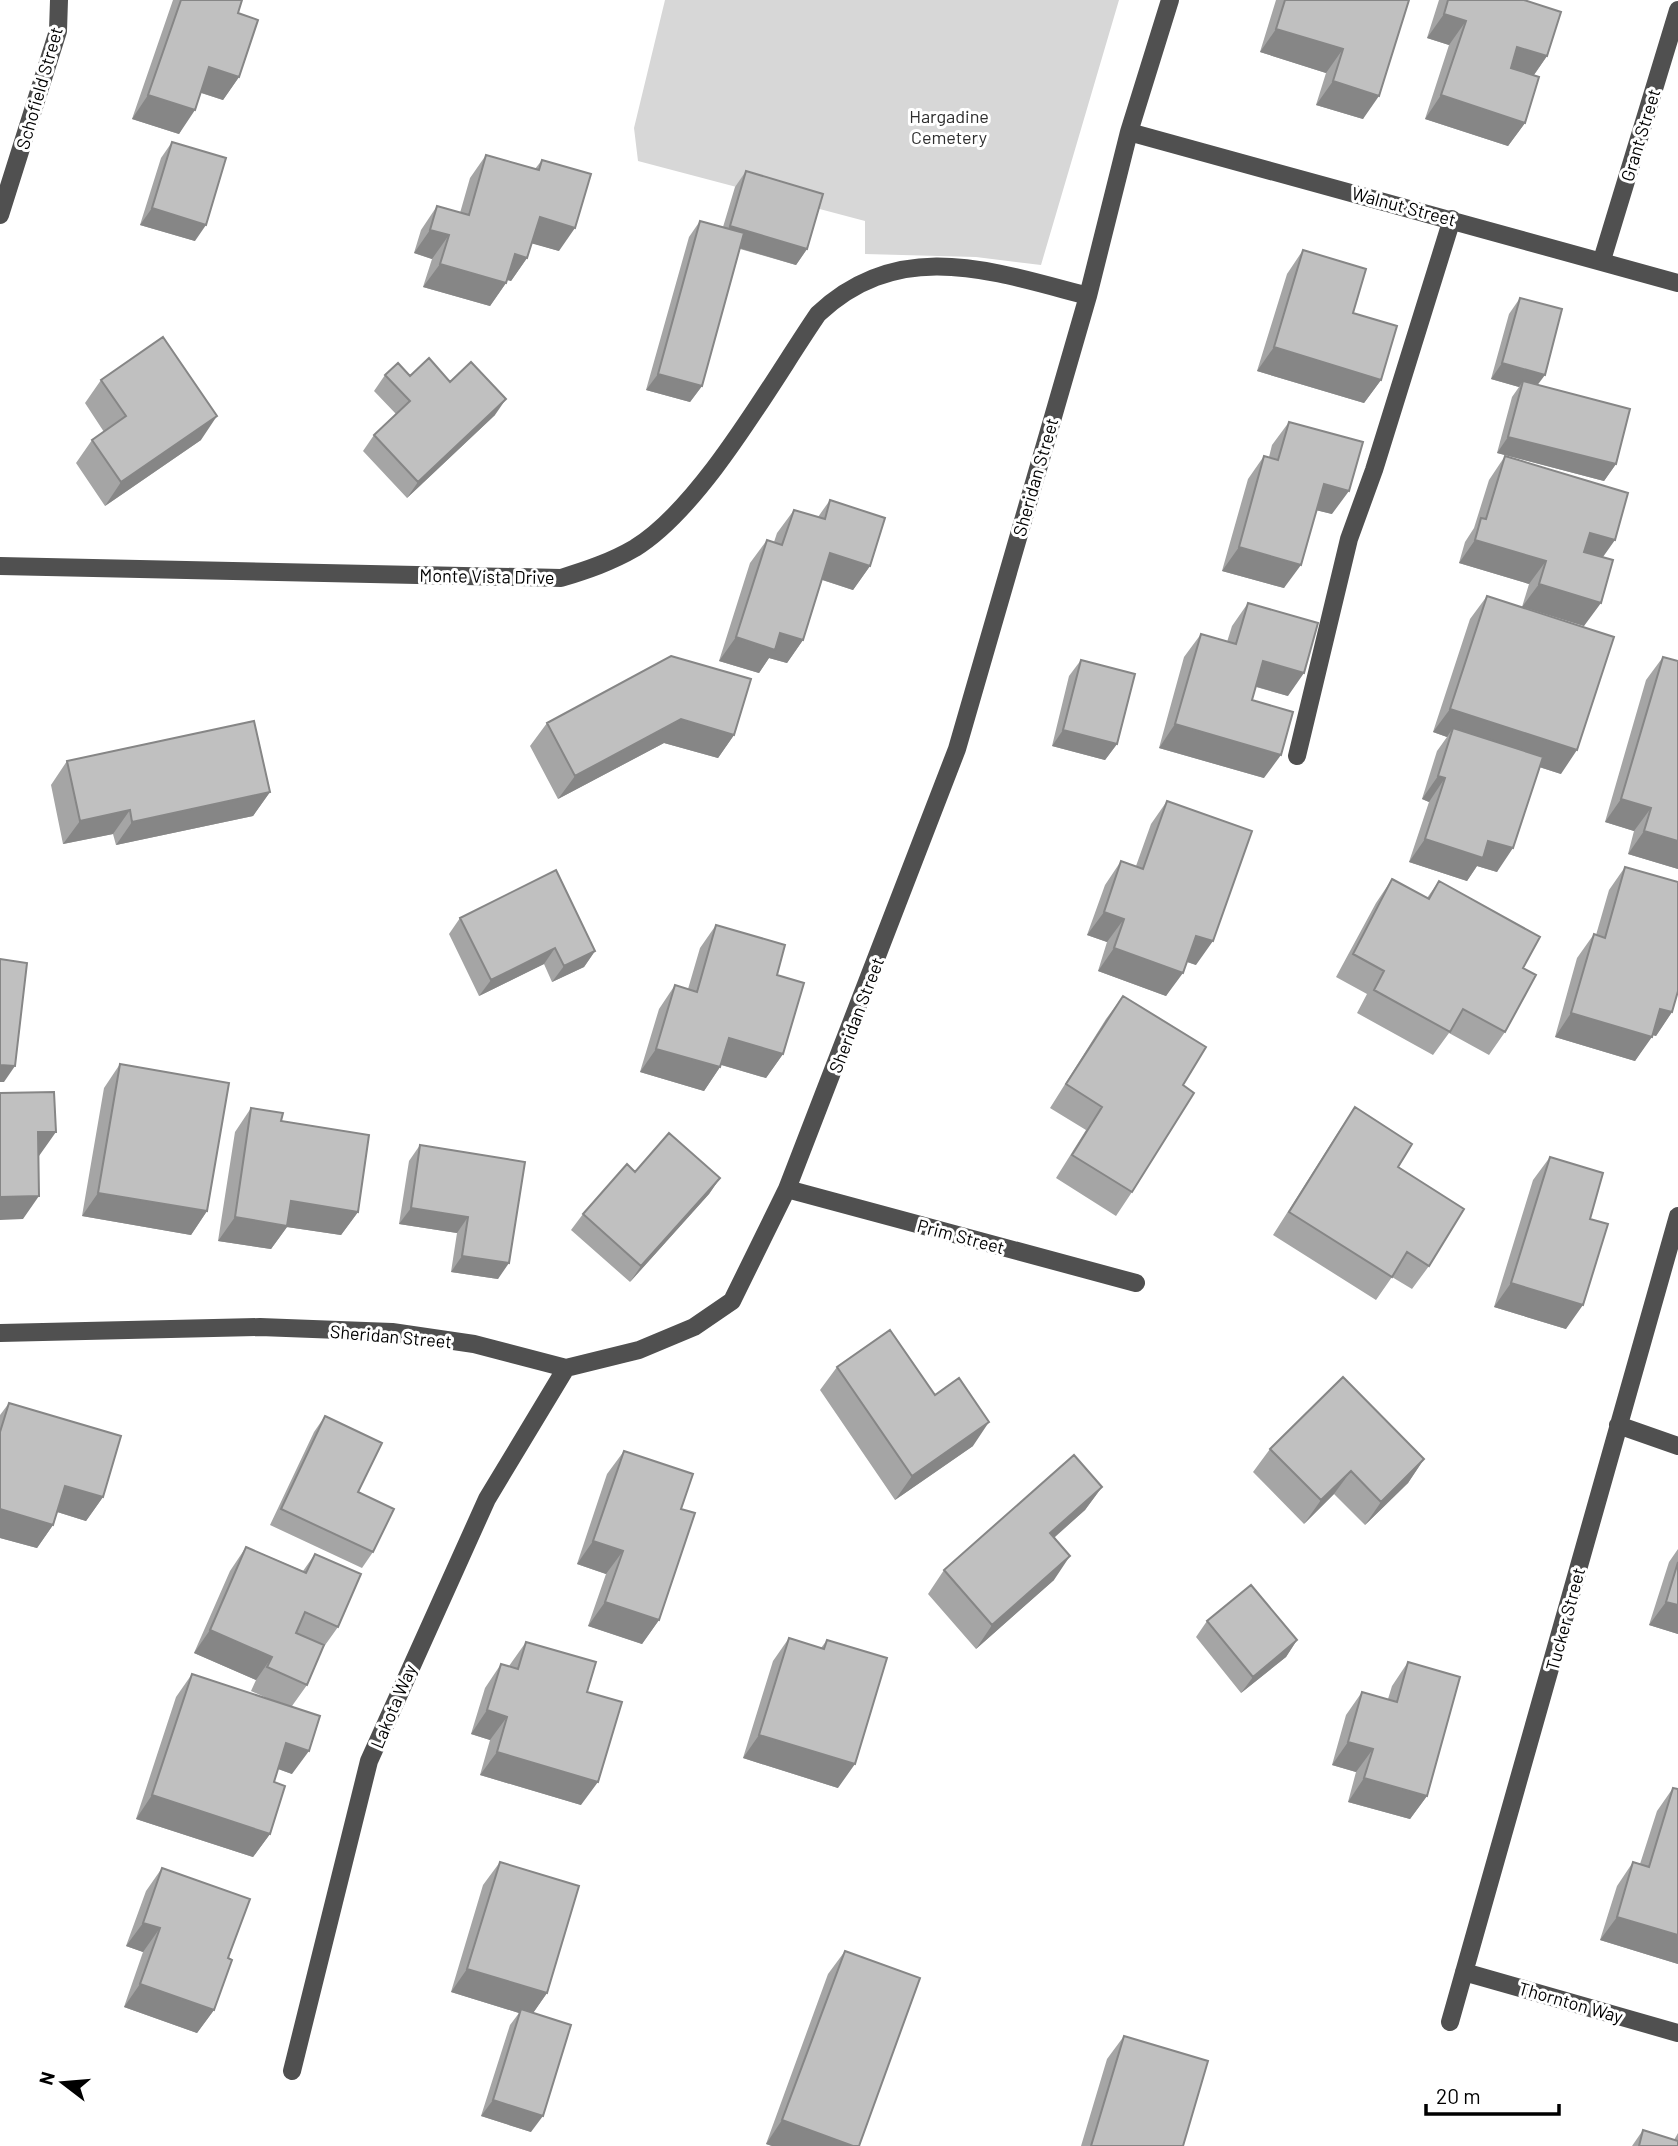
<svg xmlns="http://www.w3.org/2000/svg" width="1678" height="2146" font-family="Barlow,sans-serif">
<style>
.green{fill:#d7d7d7}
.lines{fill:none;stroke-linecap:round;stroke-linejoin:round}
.minor{stroke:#505050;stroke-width:18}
.wall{fill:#a5a5a5}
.shaded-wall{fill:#868686}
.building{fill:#c0c0c0;stroke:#868686;stroke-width:2}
.labels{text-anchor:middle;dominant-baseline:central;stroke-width:6;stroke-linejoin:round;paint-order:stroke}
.street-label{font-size:18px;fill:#000;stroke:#fff}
.park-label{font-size:18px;fill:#2e2e2e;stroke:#fff}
</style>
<rect width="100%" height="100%" fill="#fff"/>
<path class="green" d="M 665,0 L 1119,0 L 1041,265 L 976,257 L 865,254 L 865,221 L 638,161 L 634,128 Z"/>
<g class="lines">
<path class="minor" d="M 1129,132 L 1678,283
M 0,215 L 58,31 L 59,0
M 1602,260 L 1678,10
M 0,566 L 561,578 C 587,570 611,562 635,548 C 703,506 772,381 818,314 C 900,237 992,271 1088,296
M 1297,756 L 1349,539 L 1374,470 L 1452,219
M 787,1189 L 1136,1283
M 0,1333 L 260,1327 L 392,1332 L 474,1344 L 566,1368 L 639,1350 L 694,1327 L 732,1301 L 787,1189 L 957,749 L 1088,296 L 1129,132 L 1170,0
M 1618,1425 L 1678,1446
M 1464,1972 L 1678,2033
M 1450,2022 L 1678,1216
M 292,2071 L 369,1761 L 487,1499 L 566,1368"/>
</g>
<path class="wall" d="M 173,0 L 242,0 L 238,13 L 239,77 L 223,100 L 201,93 L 179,134 L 132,119 Z
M 1276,0 L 1409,0 L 1363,119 L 1316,105 L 1326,73 L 1260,52 Z
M 1439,0 L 1524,0 L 1547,56 L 1534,75 L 1525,123 L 1508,146 L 1425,119 L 1449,45 L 1427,38 Z
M 172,142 L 195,241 L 140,225 L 161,158 Z
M 486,155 L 535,169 L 542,160 L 559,251 L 532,243 L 527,258 L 511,281 L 507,280 L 506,283 L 490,306 L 423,287 L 432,259 L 414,253 L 421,230 L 437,206 L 460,213 L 470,178 Z
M 746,171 L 807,249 L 796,265 L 740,249 L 702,386 L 690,402 L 646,390 L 689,237 L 700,221 L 723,227 L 735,187 Z
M 1303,250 L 1353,313 L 1381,380 L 1364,403 L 1257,371 L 1287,274 Z
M 1520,298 L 1538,385 L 1616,464 L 1604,481 L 1497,453 L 1512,397 L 1519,387 L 1491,379 L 1509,314 Z
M 385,375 L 410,376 L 495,415 L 407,498 L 363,451 L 374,435 L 396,414 L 374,391 Z
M 101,380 L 201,440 L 105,506 L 76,463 L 92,440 L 104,432 L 85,403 Z
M 1289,422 L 1332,514 L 1316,510 L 1284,588 L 1222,571 L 1248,479 L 1264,456 L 1269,457 L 1272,445 Z
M 1505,456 L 1603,557 L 1584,626 L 1522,607 L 1529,584 L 1459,563 L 1465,542 L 1474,528 L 1489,480 Z
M 830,500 L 870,566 L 853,590 L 822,580 L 803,640 L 787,663 L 769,658 L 759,673 L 719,661 L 750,563 L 767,540 L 774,542 L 777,533 L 794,510 L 818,517 Z
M 1487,596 L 1561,774 L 1539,767 L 1497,872 L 1477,866 L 1467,881 L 1409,862 L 1429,802 L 1422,799 L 1437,751 L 1447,737 L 1433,732 L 1470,619 Z
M 1248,603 L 1288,696 L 1256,687 L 1252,700 L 1264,778 L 1159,748 L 1184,657 L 1201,634 L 1227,642 L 1232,626 Z
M 1663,657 L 1678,869 L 1628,854 L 1634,831 L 1605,822 L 1646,680 Z
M 1081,660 L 1117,744 L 1105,760 L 1052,746 L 1069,676 Z
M 547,723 L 734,735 L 718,758 L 664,743 L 558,799 L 530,746 Z
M 67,761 L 270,792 L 253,816 L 116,845 L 113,834 L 63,844 L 51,785 Z
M 1167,801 L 1196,965 L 1187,962 L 1166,996 L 1098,971 L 1107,942 L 1087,935 L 1105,885 L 1121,861 L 1136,866 L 1151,824 Z
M 1625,867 L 1672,1012 L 1656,1036 L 1652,1035 L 1635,1061 L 1555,1037 L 1577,958 L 1594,934 L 1596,935 L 1609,890 Z
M 1392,879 L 1427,898 L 1439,881 L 1523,968 L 1505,1032 L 1489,1055 L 1449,1033 L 1433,1055 L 1357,1013 L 1367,994 L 1336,977 L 1376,903 Z
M 460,918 L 595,951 L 584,967 L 552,982 L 544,964 L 479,996 L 449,934 Z
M 716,925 L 777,975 L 783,1054 L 766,1078 L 721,1065 L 720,1067 L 704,1091 L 640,1072 L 659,1009 L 675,985 L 688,989 L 700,948 Z
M 1123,996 L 1183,1085 L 1132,1192 L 1116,1216 L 1056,1178 L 1086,1130 L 1050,1108 L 1106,1019 Z
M 120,1064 L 207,1211 L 191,1235 L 82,1216 L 104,1088 Z
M 1355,1107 L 1398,1167 L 1429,1266 L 1412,1289 L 1392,1277 L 1376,1300 L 1273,1235 L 1339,1131 Z
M 251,1108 L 358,1212 L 341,1235 L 287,1227 L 271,1249 L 218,1241 L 235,1132 Z
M 420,1145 L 525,1162 L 498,1279 L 451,1272 L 457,1233 L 399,1224 L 409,1161 Z
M 1550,1157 L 1590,1219 L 1566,1329 L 1494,1307 L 1533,1180 Z
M 635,1172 L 720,1178 L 709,1194 L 630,1282 L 571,1230 L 583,1214 Z
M 837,1367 L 935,1395 L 973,1446 L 895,1500 L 820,1390 Z
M 9,1403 L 103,1497 L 86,1521 L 57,1512 L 53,1525 L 37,1548 L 0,1538 L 0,1415 Z
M 325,1416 L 358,1492 L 373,1552 L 362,1568 L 270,1525 L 314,1432 Z
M 1270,1449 L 1424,1459 L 1408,1483 L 1365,1525 L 1334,1494 L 1304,1524 L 1253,1472 Z
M 624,1451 L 681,1509 L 659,1620 L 642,1644 L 588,1626 L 606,1574 L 577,1564 L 607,1474 Z
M 1102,1487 L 1085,1510 L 1054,1538 L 1054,1580 L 976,1649 L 928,1594 L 944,1570 Z
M 246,1547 L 303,1571 L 315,1554 L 338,1627 L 323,1648 L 307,1685 L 292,1706 L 292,1774 L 278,1769 L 274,1782 L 270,1834 L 253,1857 L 136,1819 L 176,1697 L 192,1674 L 269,1699 L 251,1691 L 256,1680 L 194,1653 L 230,1571 Z
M 1678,1549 L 1678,1634 L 1649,1625 L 1669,1562 Z
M 1207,1621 L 1297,1640 L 1286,1657 L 1241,1693 L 1196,1637 Z
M 789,1638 L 821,1648 L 827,1640 L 838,1788 L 743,1758 L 773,1661 Z
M 526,1642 L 587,1692 L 581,1805 L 480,1775 L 490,1740 L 471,1734 L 485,1688 L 501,1664 L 509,1666 Z
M 1408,1662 L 1427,1796 L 1410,1819 L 1348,1802 L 1356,1772 L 1332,1765 L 1346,1715 L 1362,1692 L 1388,1699 L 1392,1686 Z
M 1673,1788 L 1678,1964 L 1600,1940 L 1617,1886 L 1633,1862 L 1640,1864 L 1657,1811 Z
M 500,1862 L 547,1993 L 533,2013 L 531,2132 L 481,2116 L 510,2025 L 519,2013 L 451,1992 L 483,1885 Z
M 162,1868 L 228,1958 L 214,2010 L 197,2033 L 124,2007 L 143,1952 L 126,1946 L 146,1891 Z
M 845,1951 L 853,2146 L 772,2146 L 766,2144 L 828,1974 Z
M 1124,2036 L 1183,2146 L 1081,2146 L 1107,2059 Z
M 1643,2130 L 1674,2140 L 1678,2133 L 1678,2146 L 1632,2146 Z"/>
<path class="shaded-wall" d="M 1444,14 L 1466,21 L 1449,45 L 1427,38 Z
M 1276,29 L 1343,49 L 1326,73 L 1260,52 Z
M 1517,47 L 1547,56 L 1531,79 L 1501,70 Z
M 209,67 L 239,77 L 223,100 L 193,90 Z
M 1333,81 L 1379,96 L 1363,119 L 1316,105 Z
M 148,95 L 195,110 L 179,134 L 132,119 Z
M 1441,95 L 1525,123 L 1508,146 L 1425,119 Z
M 152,208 L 206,225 L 195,241 L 140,225 Z
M 540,217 L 575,228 L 559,251 L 523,241 Z
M 730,226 L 807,249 L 796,265 L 719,242 Z
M 430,230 L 449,235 L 432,259 L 414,253 Z
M 515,254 L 527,258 L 511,281 L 498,277 Z
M 440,264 L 506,283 L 490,306 L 423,287 Z
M 1274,347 L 1381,380 L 1364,403 L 1257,371 Z
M 1502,363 L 1545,375 L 1533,391 L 1523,381 L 1519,387 L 1491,379 Z
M 658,374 L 702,386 L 690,402 L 646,390 Z
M 506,399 L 495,415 L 407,498 L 418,482 Z
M 217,416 L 201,440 L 105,506 L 121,482 Z
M 1508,437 L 1616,464 L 1604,481 L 1497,453 Z
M 1324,484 L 1349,491 L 1332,514 L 1307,508 Z
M 1590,533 L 1615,540 L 1598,564 L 1573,557 Z
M 1475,540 L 1546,561 L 1529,584 L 1459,563 Z
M 1239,547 L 1301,565 L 1284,588 L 1222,571 Z
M 830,553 L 870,566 L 853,590 L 814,577 Z
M 1539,584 L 1601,603 L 1584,626 L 1522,607 Z
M 780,633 L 803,640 L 787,663 L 769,658 L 759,673 L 719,661 L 736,637 Z
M 1263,661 L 1304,673 L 1288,696 L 1247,684 Z
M 1450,709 L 1577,750 L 1561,774 L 1450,738 L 1453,728 L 1447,737 L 1433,732 Z
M 681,719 L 734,735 L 718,758 L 664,743 L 558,799 L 575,776 Z
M 1175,724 L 1281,755 L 1264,778 L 1159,748 Z
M 1063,730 L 1117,744 L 1105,760 L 1052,746 Z
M 1438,776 L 1445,778 L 1429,802 L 1422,799 Z
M 270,792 L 253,816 L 116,845 L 132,822 Z
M 1621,799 L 1651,808 L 1634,831 L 1605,822 Z
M 130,810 L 113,834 L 63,844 L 80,821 Z
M 1644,831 L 1678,841 L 1678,869 L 1628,854 Z
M 1425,839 L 1488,841 L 1513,848 L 1497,872 L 1477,866 L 1467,881 L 1409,862 Z
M 1104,912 L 1124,919 L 1107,942 L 1087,935 Z
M 1196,936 L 1213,941 L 1196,965 L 1179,959 Z
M 555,948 L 544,964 L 479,996 L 491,980 Z
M 1114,948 L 1183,973 L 1166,996 L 1098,971 Z
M 595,951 L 584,967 L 552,982 L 564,966 Z
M 1660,1009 L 1672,1012 L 1656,1036 L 1644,1032 Z
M 1571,1013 L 1652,1037 L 1635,1061 L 1555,1037 Z
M 729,1038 L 783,1054 L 766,1078 L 712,1062 Z
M 656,1049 L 720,1067 L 704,1091 L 640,1072 Z
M 0,1065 L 15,1066 L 4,1082 L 0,1082 Z
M 38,1132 L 56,1132 L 39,1156 L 21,1156 Z
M 720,1178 L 709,1194 L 630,1282 L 641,1266 Z
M 98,1193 L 207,1211 L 191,1235 L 82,1216 Z
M 39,1196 L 23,1219 L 0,1220 L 0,1197 Z
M 291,1201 L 358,1212 L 341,1235 L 287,1227 L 271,1249 L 218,1241 L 235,1217 Z
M 411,1208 L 468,1217 L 457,1233 L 399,1224 Z
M 462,1256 L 509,1263 L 498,1279 L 451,1272 Z
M 1511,1283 L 1583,1305 L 1566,1329 L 1494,1307 Z
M 989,1422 L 973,1446 L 895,1500 L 912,1476 Z
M 1424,1459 L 1408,1483 L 1365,1525 L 1381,1502 Z
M 1351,1471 L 1334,1494 L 1304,1524 L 1321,1500 Z
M 65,1486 L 103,1497 L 86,1521 L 48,1509 Z
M 1102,1487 L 1085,1510 L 1033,1556 L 1050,1533 Z
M 0,1509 L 53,1525 L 37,1548 L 0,1538 Z
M 593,1541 L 623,1551 L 606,1574 L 577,1564 Z
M 1070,1556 L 1054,1580 L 976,1649 L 992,1625 Z
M 605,1602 L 659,1620 L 642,1644 L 588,1626 Z
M 1666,1602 L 1678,1605 L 1678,1634 L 1649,1625 Z
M 210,1630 L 272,1657 L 256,1680 L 194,1653 Z
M 1297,1640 L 1286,1657 L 1241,1693 L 1253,1677 Z
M 487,1710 L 507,1717 L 490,1740 L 471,1734 Z
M 759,1735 L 855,1764 L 838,1788 L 743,1758 Z
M 1348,1742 L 1373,1749 L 1356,1772 L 1332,1765 Z
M 286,1743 L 309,1751 L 292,1774 L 270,1766 Z
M 497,1752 L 598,1782 L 581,1805 L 480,1775 Z
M 1364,1778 L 1427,1796 L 1410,1819 L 1348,1802 Z
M 152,1795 L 270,1834 L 253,1857 L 136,1819 Z
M 1617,1917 L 1678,1935 L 1678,1964 L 1600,1940 Z
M 143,1923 L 160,1928 L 143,1952 L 126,1946 Z
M 467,1969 L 547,1993 L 531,2016 L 521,2009 L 519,2013 L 451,1992 Z
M 140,1984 L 214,2010 L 197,2033 L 124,2007 Z
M 493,2100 L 543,2116 L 531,2132 L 481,2116 Z
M 782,2120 L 853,2146 L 772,2146 L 766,2144 Z"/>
<path class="building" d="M 181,0 L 242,0 L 238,13 L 258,20 L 239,77 L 209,67 L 195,110 L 148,95 Z
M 1285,0 L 1409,0 L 1379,96 L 1333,81 L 1343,49 L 1276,29 Z
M 1448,0 L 1524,0 L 1561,12 L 1547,56 L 1517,47 L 1511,68 L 1539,77 L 1525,123 L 1441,95 L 1466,21 L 1444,14 Z
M 172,142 L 226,158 L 206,225 L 152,208 Z
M 486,155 L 539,170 L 542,160 L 591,174 L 575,228 L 540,217 L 527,258 L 515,254 L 506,283 L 440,264 L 449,235 L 430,230 L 437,206 L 469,215 Z
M 746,171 L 823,194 L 807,249 L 730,226 Z
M 700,221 L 744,233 L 702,386 L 658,374 Z
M 1303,250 L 1366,269 L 1353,313 L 1397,326 L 1381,380 L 1274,347 Z
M 1520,298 L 1562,309 L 1545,375 L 1502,363 Z
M 163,337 L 217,416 L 121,482 L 92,440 L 126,416 L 101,380 Z
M 429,358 L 450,382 L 471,362 L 506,399 L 418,482 L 374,435 L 410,401 L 385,375 L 398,363 L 410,376 Z
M 1523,381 L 1630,409 L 1616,464 L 1508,437 Z
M 1289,422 L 1363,442 L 1349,491 L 1324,484 L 1301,565 L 1239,547 L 1264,456 L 1278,460 Z
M 1505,456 L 1628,493 L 1615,540 L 1590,533 L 1584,552 L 1613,560 L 1601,603 L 1539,584 L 1546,561 L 1475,540 L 1481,518 L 1486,519 Z
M 830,500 L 885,518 L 870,566 L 830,553 L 803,640 L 780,633 L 775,650 L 736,637 L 767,540 L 782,545 L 794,510 L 825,519 Z
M 1487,596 L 1614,637 L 1577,750 L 1450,709 Z
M 1248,603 L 1318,623 L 1304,673 L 1263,661 L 1252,700 L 1293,712 L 1281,755 L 1175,724 L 1201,634 L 1236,644 Z
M 671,656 L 751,679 L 734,735 L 681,719 L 575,776 L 547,723 Z
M 1663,657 L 1678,661 L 1678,841 L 1644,831 L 1651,808 L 1621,799 Z
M 1081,660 L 1135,674 L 1117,744 L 1063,730 Z
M 254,721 L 270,792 L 132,822 L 130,810 L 80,821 L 67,761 Z
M 1453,728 L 1543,757 L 1513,848 L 1488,841 L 1483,858 L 1425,839 L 1445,778 L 1438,776 Z
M 1167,801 L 1252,831 L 1213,941 L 1196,936 L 1183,973 L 1114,948 L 1124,919 L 1104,912 L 1121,861 L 1143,869 Z
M 1625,867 L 1678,882 L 1678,991 L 1672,1012 L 1660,1009 L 1652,1037 L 1571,1013 L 1594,934 L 1605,938 Z
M 556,870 L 595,951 L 564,966 L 555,948 L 491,980 L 460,918 Z
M 1392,879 L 1429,899 L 1439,881 L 1540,937 L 1523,968 L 1536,975 L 1505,1032 L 1463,1009 L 1450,1032 L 1374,990 L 1384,971 L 1353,954 Z
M 716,925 L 785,945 L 777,975 L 804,983 L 783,1054 L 729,1038 L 720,1067 L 656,1049 L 675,985 L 697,992 Z
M 0,959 L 27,963 L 15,1066 L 0,1065 Z
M 1123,996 L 1206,1047 L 1183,1085 L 1194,1093 L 1132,1192 L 1072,1155 L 1102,1107 L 1066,1084 Z
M 120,1064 L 229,1083 L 207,1211 L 98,1193 Z
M 54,1092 L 56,1132 L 38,1132 L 39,1196 L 0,1197 L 0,1093 Z
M 1355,1107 L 1412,1144 L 1398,1167 L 1464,1209 L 1429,1266 L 1407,1252 L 1392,1277 L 1289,1212 Z
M 251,1108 L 283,1113 L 281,1121 L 369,1135 L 358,1212 L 291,1201 L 287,1226 L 235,1217 Z
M 669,1133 L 720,1178 L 641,1266 L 583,1214 L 627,1164 L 635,1172 Z
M 420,1145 L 525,1162 L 509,1263 L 462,1256 L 468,1217 L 411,1208 Z
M 1550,1157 L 1603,1173 L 1590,1219 L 1608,1224 L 1583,1305 L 1511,1283 Z
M 890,1330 L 935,1395 L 959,1378 L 989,1422 L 912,1476 L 837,1367 Z
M 1343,1377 L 1424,1459 L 1381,1502 L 1351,1471 L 1321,1500 L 1270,1449 Z
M 9,1403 L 121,1436 L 103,1497 L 65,1486 L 53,1525 L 0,1509 L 0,1432 Z
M 325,1416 L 382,1443 L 358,1492 L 394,1509 L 373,1552 L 281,1509 Z
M 624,1451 L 693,1474 L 681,1509 L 695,1513 L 659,1620 L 605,1602 L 623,1551 L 593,1541 Z
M 1074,1455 L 1102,1487 L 1050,1533 L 1070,1556 L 992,1625 L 944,1570 Z
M 246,1547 L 306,1573 L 315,1554 L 361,1574 L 338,1627 L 305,1612 L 296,1633 L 324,1645 L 307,1685 L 267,1667 L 272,1657 L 210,1630 Z
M 1678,1562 L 1678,1605 L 1666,1602 Z
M 1251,1585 L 1297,1640 L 1253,1677 L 1207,1621 Z
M 789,1638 L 824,1649 L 827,1640 L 887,1658 L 855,1764 L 759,1735 Z
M 526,1642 L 596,1662 L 587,1692 L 622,1702 L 598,1782 L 497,1752 L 507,1717 L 487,1710 L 501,1664 L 518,1669 Z
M 1408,1662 L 1460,1677 L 1427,1796 L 1364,1778 L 1373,1749 L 1348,1742 L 1362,1692 L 1397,1702 Z
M 192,1674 L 320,1716 L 309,1751 L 286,1743 L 274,1782 L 285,1786 L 270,1834 L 152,1795 Z
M 1673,1788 L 1678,1789 L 1678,1935 L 1617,1917 L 1633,1862 L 1649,1867 Z
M 500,1862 L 579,1886 L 547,1993 L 467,1969 Z
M 162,1868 L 250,1899 L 228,1958 L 232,1960 L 214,2010 L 140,1984 L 160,1928 L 143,1923 Z
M 845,1951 L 920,1978 L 859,2146 L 853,2146 L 782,2120 Z
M 521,2009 L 571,2025 L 543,2116 L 493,2100 Z
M 1124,2036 L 1208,2061 L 1183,2146 L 1091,2146 Z
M 1643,2130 L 1678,2141 L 1678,2146 L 1639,2146 Z"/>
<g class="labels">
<g class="street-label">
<text transform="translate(39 88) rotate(-74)">Schofield Street</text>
<text transform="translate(1640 135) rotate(-73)">Grant Street</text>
<text transform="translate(1404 206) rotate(15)">Walnut Street</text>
<text transform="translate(1035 477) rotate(-74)">Sheridan Street</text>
<text transform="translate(487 576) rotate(1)">Monte Vista Drive</text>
<text transform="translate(856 1015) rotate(-69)">Sheridan Street</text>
<text transform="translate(961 1236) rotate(15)">Prim Street</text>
<text transform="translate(391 1336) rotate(5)">Sheridan Street</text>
<text transform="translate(1565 1619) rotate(-75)">Tucker Street</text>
<text transform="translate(393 1706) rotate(-67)">Lakota Way</text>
<text transform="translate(1571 2002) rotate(16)">Thornton Way</text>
</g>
<g class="park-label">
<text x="949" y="116">Hargadine<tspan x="949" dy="21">Cemetery</tspan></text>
</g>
</g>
<g transform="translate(63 2083) rotate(286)" stroke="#ffffff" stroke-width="5" paint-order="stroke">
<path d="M0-5L12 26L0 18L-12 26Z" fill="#000000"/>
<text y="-10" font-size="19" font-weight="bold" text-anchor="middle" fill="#000000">N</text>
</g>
<path d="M1426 2104v10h133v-10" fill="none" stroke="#000000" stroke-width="3.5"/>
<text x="1436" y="2104" font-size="21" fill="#000000" stroke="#ffffff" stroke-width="5" paint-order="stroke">20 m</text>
</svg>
